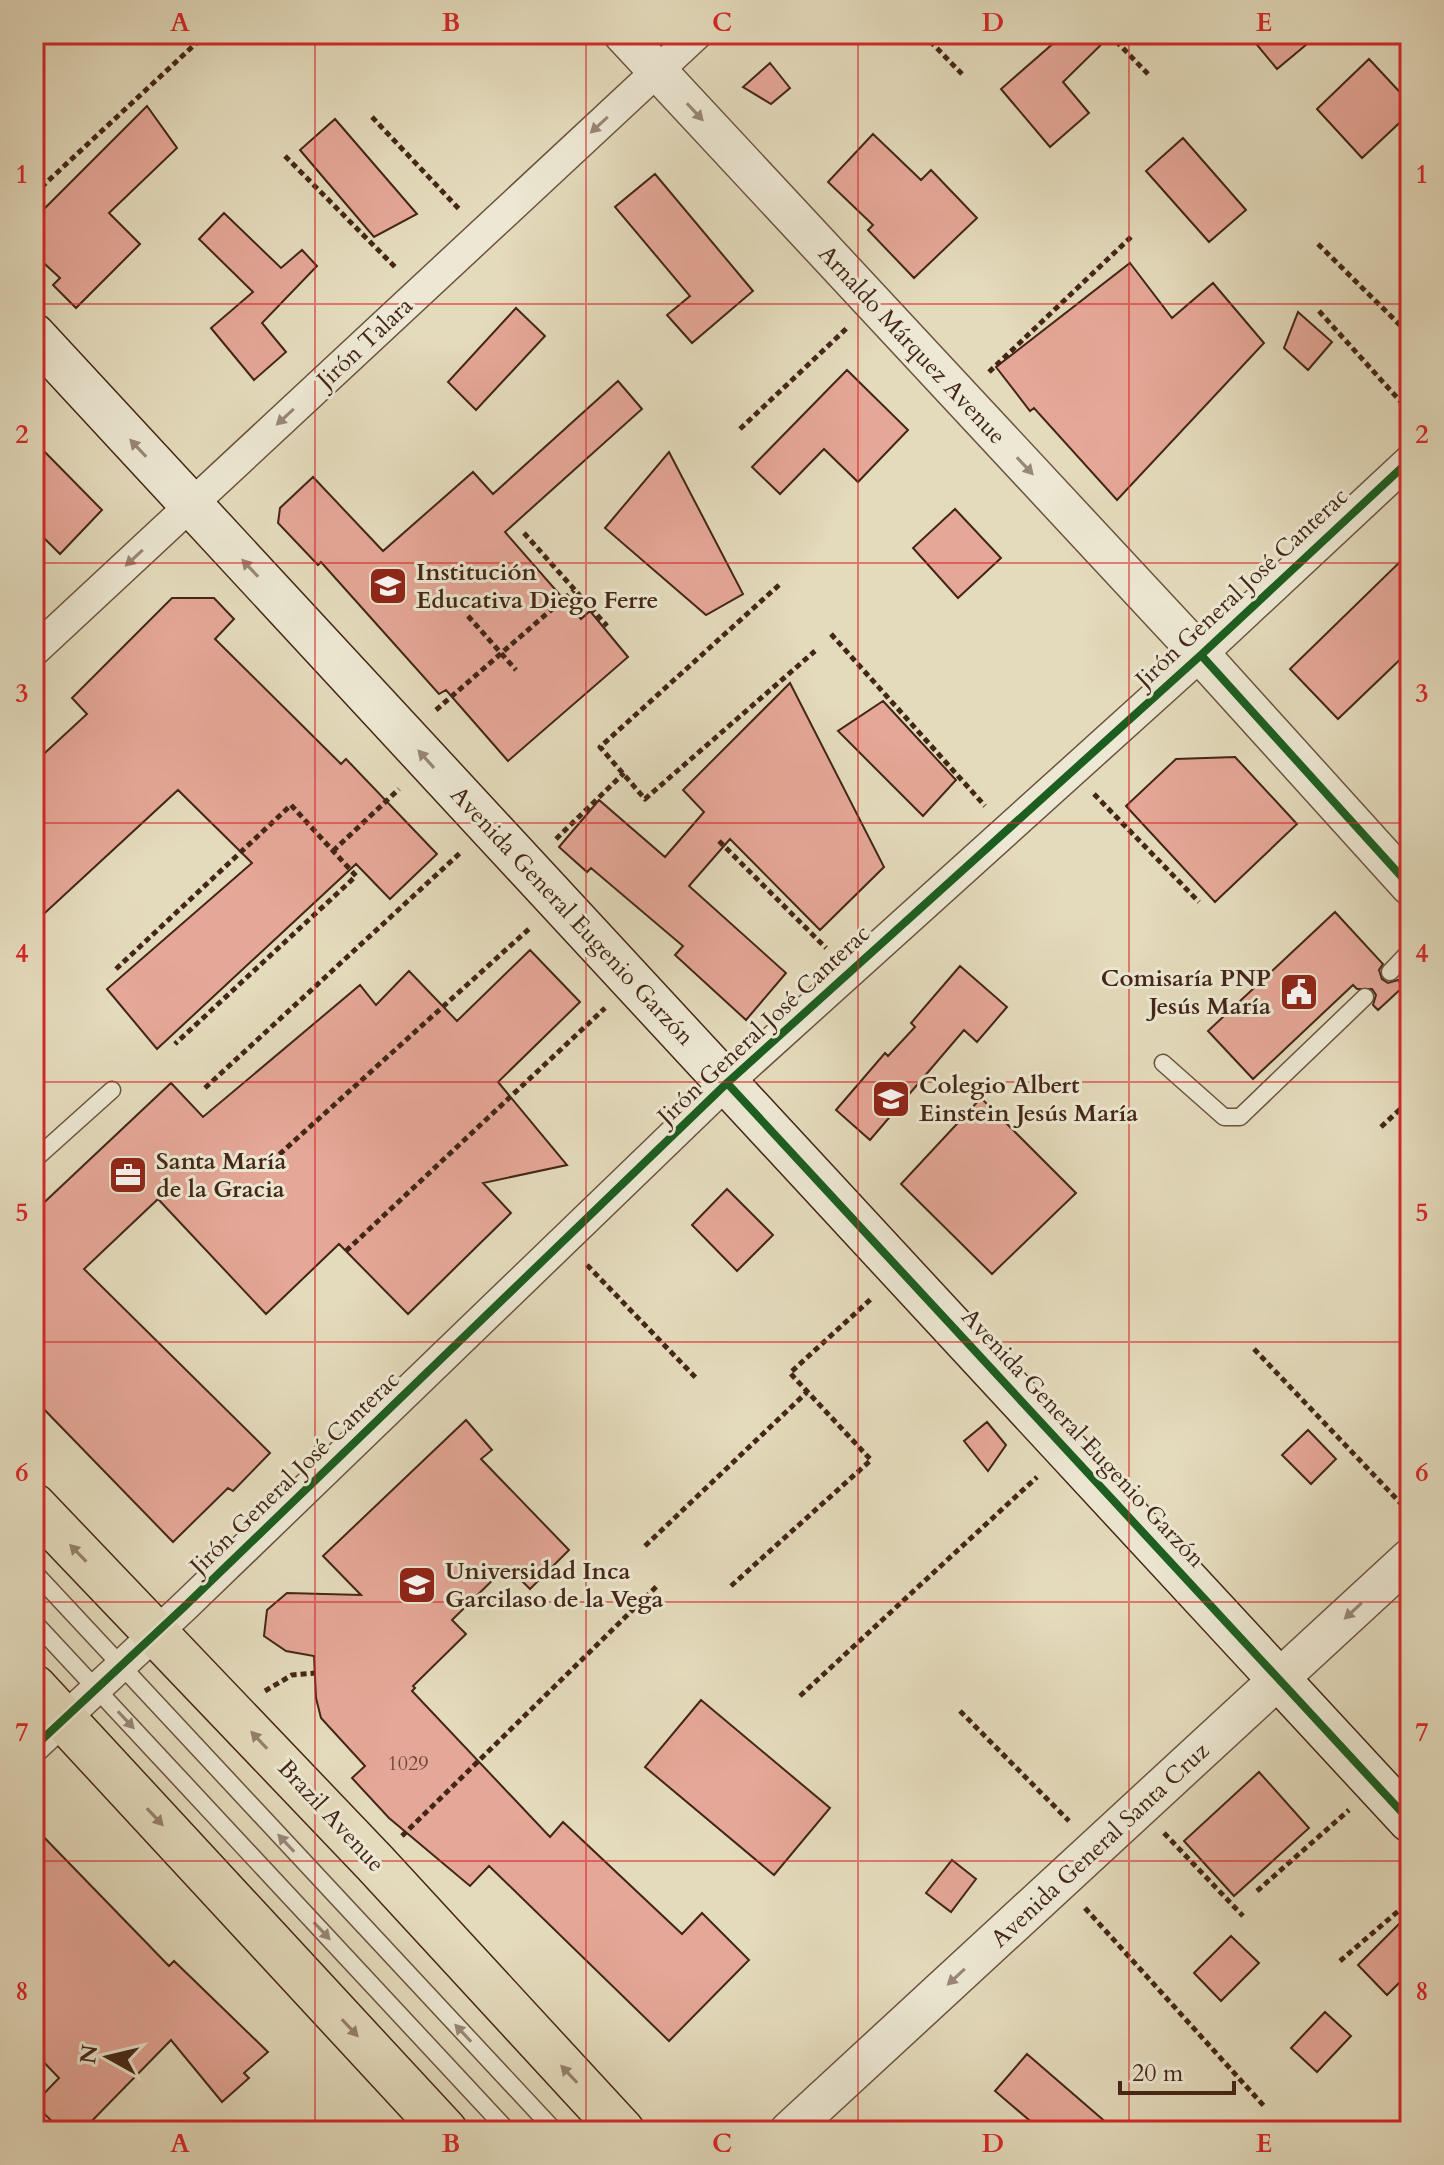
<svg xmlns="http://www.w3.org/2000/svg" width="1444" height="2165" font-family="Cardo,serif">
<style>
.building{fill:#e5a797;stroke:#432617;stroke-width:2}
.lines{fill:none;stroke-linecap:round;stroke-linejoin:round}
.service-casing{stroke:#6b5340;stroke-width:19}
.minor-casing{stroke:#6b5340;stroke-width:33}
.tertiary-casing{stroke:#6b5340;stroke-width:41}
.secondary-casing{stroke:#432617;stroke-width:45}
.primary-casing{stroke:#432617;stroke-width:47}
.path{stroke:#432617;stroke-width:5;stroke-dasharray:6 4;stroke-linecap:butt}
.service{stroke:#ede8d3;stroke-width:16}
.minor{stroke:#ede8d3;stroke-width:30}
.tertiary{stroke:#ede8d3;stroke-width:38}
.secondary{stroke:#ede8d3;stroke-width:42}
.primary{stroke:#e4dbbc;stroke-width:44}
.cycleway-casing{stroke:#ede8d3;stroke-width:13}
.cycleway{stroke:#1b5e20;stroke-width:8}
.oneway{fill:#988775}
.oneway2{fill:#94806a}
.grid{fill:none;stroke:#d62828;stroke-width:2;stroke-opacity:0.55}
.labels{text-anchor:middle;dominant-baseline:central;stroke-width:6;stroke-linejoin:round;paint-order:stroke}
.number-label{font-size:20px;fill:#6c4637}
.street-label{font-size:24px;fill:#432617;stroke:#ede8d3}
.poi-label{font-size:24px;font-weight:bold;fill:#432617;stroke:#ede8d3;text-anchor:start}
.neatline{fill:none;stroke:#d62828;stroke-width:3}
.grid-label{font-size:26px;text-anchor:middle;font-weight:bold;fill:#d62828}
</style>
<rect width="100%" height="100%" fill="#e4dbbc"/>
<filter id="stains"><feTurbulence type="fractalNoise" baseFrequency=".0025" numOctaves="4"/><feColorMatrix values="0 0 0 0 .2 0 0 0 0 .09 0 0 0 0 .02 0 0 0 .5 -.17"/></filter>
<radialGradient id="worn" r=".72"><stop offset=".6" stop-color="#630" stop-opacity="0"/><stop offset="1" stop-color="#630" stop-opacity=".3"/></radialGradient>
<path class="building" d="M 1064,34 L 1112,34 L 1063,82 L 1089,113 L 1050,147 L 1001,89 Z
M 1248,34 L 1319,34 L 1277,69 Z
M 1369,59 L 1410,103 L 1410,113 L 1362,158 L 1317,109 Z
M 770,63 L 790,88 L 771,104 L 743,87 Z
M 147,106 L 177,148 L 109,213 L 140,244 L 76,308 L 53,285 L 60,278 L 34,254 L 34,219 Z
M 335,119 L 417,214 L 374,237 L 300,150 Z
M 873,134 L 921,180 L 931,170 L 977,218 L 914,278 L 868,230 L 873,225 L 828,182 Z
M 1183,138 L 1246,210 L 1209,242 L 1146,171 Z
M 655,174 L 753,291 L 692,343 L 667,315 L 690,296 L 615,207 Z
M 224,213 L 281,268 L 302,250 L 317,266 L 262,323 L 286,352 L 254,380 L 211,328 L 253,292 L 199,239 Z
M 1130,263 L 1172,318 L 1213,283 L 1264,343 L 1117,500 L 1034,408 L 1030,411 L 996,367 Z
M 516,308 L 545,336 L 476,410 L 448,382 Z
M 1298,312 L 1332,342 L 1308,370 L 1284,348 Z
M 847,370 L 908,430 L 858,482 L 824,449 L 780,494 L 752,467 Z
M 618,381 L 642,409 L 505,532 L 581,619 L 590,611 L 628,657 L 508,761 L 446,690 L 439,694 L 321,562 L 318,565 L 278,523 L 280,508 L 313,477 L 383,551 L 473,472 L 493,494 Z
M 34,441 L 102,510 L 60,554 L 34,528 Z
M 669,452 L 743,594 L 706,615 L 605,528 Z
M 955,509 L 1001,558 L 958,598 L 913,548 Z
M 1410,552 L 1410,650 L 1338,719 L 1290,669 Z
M 172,598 L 214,598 L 234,619 L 215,639 L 341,764 L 346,759 L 437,854 L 390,899 L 356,864 L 157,1049 L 107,989 L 252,863 L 178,790 L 34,923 L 34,763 L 87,714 L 72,698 Z
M 790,683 L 884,867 L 820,930 L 730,839 L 689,886 L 786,973 L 746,1020 L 675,955 L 683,946 L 591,868 L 587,872 L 559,847 L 599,800 L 665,857 L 704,812 L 683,790 Z
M 883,701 L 956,780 L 923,816 L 838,731 Z
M 1235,757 L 1297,824 L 1215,902 L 1126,806 L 1176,759 Z
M 1335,912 L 1383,964 L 1379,970 L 1382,979 L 1388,983 L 1398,980 L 1404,986 L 1378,1010 L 1373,1005 L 1376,995 L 1372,989 L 1357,989 L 1353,985 L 1253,1079 L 1208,1031 Z
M 530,950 L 580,1002 L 498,1082 L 567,1165 L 483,1183 L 511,1213 L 408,1314 L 339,1244 L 266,1314 L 158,1199 L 84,1269 L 270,1453 L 233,1491 L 228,1488 L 173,1542 L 34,1399 L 34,1212 L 171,1083 L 203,1117 L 360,985 L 376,1005 L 409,971 L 457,1021 Z
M 960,966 L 1007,1007 L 977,1042 L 964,1030 L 870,1140 L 836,1110 L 885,1053 L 888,1056 L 915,1027 L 911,1023 Z
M 981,1098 L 1076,1193 L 992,1274 L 901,1184 Z
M 727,1189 L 773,1235 L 737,1271 L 692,1225 Z
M 466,1420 L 492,1450 L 481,1459 L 569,1550 L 530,1589 L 507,1566 L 452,1620 L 466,1634 L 413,1686 L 415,1688 L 412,1691 L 550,1837 L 563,1822 L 682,1934 L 702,1913 L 749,1960 L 669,2041 L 489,1866 L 470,1886 L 389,1818 L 352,1778 L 365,1766 L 321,1718 L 316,1698 L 314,1656 L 286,1651 L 264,1636 L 267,1610 L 287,1593 L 361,1595 L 323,1556 Z
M 987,1422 L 1006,1445 L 988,1471 L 964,1441 Z
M 1308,1430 L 1336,1459 L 1311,1484 L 1282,1455 Z
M 701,1700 L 830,1808 L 774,1875 L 645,1767 Z
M 1259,1772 L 1309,1828 L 1234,1896 L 1184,1841 Z
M 34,1827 L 169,1966 L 174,1961 L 268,2052 L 244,2073 L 249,2078 L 222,2102 L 171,2040 L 82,2131 L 62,2131 L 34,2104 L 59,2078 L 34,2052 Z
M 952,1860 L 976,1879 L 951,1912 L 926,1893 Z
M 1410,1913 L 1410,1972 L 1387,1995 L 1358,1965 Z
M 1231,1936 L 1259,1963 L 1221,2001 L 1194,1973 Z
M 1325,2012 L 1351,2036 L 1317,2072 L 1291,2048 Z
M 1027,2054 L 1116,2131 L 1042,2131 L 995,2091 Z"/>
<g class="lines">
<defs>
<path id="service" d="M 1390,972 L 1410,951
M 1163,1063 L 1224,1117 L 1240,1117 L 1365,997
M 34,1160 L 112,1090
M 34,1572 L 555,2131
M 34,1622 L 508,2131"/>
<path id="minor" d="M 34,651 L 697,34
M 34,1747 L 184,1607 L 727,1083 L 1201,655 L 1410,460"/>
<path id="tertiary" d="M 623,34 L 1201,655 L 1410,886
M 789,2131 L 1410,1558"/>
<path id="secondary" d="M 34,335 L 1410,1821"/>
<path id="primary" d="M 34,1506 L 375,1863 L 622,2131
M 34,1687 L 445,2131"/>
</defs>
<use href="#service" class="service-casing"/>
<use href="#minor" class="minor-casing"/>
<use href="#tertiary" class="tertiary-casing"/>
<use href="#secondary" class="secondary-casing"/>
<use href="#primary" class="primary-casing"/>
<path class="path" d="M 923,34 L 962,74
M 1117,34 L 1113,38 L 1148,74
M 372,117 L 459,209
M 285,156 L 397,269
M 34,194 L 206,34
M 1318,244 L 1410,335
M 1319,311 L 1410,412
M 989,372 L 1131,237
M 740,429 L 847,328
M 524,533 L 607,626
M 779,585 L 600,747 L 645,799 L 815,651
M 468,616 L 516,670
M 831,634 L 985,806
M 436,710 L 574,590
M 1094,794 L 1199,902
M 556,839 L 624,773
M 719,841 L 826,948
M 333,851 L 399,789
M 116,969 L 291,805 L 356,876 L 175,1044
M 205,1088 L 460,853
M 1381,1127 L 1410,1100
M 272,1161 L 530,928
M 346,1251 L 605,1008
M 587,1265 L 697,1379
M 1254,1349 L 1410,1513
M 645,1546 L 807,1392
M 731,1586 L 871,1460 L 790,1373 L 872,1298
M 265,1691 L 292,1675 L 315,1673
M 800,1696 L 1037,1477
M 960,1711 L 1069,1821
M 1164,1833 L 1243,1916
M 402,1836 L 658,1585
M 1257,1891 L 1349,1810
M 1085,1908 L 1264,2106
M 1340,1961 L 1410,1901"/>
<use href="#service" class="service"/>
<use href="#minor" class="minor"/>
<use href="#tertiary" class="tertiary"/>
<use href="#secondary" class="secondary"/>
<use href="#primary" class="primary"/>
<defs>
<path id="cycleway" d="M 1201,655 L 1410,886
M 727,1083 L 1410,1821
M 34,1747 L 184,1607 L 727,1083 L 1201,655 L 1410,460"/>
</defs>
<use href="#cycleway" class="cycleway-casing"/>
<use href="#cycleway" class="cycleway"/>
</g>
<defs><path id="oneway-solid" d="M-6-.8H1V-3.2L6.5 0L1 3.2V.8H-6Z" transform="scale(2)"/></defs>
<g class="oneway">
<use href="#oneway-solid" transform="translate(695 112) rotate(47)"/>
<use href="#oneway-solid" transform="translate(599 125) rotate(137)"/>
<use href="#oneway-solid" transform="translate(285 417) rotate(137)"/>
<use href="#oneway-solid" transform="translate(138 448) rotate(-133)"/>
<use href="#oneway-solid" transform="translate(1025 466) rotate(47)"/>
<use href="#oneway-solid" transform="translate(134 558) rotate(137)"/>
<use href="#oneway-solid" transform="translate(250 568) rotate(-133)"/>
<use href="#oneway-solid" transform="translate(426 759) rotate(-132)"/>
<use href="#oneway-solid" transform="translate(1353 1611) rotate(137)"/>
<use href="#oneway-solid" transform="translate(126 1720) rotate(47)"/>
<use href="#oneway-solid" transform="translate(286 1843) rotate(-133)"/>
<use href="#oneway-solid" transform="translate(322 1931) rotate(47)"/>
<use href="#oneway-solid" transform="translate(956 1977) rotate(137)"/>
<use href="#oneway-solid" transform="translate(463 2033) rotate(-133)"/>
</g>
<g class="oneway2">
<use href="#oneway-solid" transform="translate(78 1553) rotate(-134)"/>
<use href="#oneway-solid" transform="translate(259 1740) rotate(-133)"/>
<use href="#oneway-solid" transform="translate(155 1817) rotate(47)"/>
<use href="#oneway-solid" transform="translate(350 2028) rotate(47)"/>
<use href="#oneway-solid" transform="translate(569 2074) rotate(-133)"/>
</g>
<path class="grid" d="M 315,34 L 315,2131M 586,34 L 586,2131M 858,34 L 858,2131M 1129,34 L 1129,2131M 34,304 L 1410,304M 34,563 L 1410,563M 34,823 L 1410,823M 34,1082 L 1410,1082M 34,1342 L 1410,1342M 34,1602 L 1410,1602M 34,1861 L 1410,1861"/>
<defs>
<symbol id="school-square" viewBox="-11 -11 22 22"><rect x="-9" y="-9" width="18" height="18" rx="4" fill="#8f2418" stroke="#ede8d3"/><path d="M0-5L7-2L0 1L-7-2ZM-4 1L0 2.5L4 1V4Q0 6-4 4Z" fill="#fff"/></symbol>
<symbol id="civic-square" viewBox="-11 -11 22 22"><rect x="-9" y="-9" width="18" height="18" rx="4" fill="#8f2418" stroke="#ede8d3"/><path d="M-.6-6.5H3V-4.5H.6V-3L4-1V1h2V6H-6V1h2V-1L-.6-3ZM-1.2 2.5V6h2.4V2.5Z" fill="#fff"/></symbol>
<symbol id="office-square" viewBox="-11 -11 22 22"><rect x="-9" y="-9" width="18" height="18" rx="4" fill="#8f2418" stroke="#ede8d3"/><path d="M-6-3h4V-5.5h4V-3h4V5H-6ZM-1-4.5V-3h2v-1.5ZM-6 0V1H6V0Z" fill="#fff"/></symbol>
<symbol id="university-square" viewBox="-11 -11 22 22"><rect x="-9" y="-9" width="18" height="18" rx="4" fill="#8f2418" stroke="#ede8d3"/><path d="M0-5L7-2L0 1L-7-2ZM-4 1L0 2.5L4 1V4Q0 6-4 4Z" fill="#fff"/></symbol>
</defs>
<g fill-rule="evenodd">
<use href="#school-square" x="366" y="564" width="44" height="44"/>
<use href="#civic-square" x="1277" y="970" width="44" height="44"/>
<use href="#school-square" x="869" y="1077" width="44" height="44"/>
<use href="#office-square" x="106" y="1153" width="44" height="44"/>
<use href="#university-square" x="395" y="1563" width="44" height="44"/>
</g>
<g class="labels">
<g class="number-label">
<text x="408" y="1763">1029</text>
</g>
<g class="street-label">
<text transform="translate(365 343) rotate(-43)">Jirón Talara</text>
<text transform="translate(912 345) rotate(47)">Arnaldo Márquez Avenue</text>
<text transform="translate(1242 588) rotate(-43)">Jirón General José Canterac</text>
<text transform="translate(572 916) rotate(47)">Avenida General Eugenio Garzón</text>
<text transform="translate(764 1025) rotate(-43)">Jirón General José Canterac</text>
<text transform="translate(1083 1438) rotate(47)">Avenida General Eugenio Garzón</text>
<text transform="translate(295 1473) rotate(-44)">Jirón General José Canterac</text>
<text transform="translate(331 1816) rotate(47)">Brazil Avenue</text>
<text transform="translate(1100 1845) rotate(-43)">Avenida General Santa Cruz</text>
</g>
<g class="poi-label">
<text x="416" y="572">Institución<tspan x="416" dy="28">Educativa Diego Ferre</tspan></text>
<text x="1271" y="978" text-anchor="end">Comisaría PNP<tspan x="1271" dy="28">Jesús María</tspan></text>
<text x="919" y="1085">Colegio Albert<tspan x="919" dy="28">Einstein Jesús María</tspan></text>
<text x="156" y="1161">Santa María<tspan x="156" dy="28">de la Gracia</tspan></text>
<text x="445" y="1571">Universidad Inca<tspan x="445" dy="28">Garcilaso de la Vega</tspan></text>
</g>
</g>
<rect width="1444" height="2165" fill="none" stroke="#e4dbbc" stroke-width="88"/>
<g transform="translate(108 2057) rotate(278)" stroke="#ede8d3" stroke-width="6" paint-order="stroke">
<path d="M0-6L14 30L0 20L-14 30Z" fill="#432617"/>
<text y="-12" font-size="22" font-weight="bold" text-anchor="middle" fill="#432617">N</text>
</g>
<path d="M1120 2081v12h114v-12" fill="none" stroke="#432617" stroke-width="4"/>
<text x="1132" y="2081" font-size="24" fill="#432617" stroke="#ede8d3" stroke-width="6" paint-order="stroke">20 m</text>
<rect x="44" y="44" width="1356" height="2077" class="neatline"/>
<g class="grid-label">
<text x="180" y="31">A</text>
<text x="451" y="31">B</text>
<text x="722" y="31">C</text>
<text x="993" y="31">D</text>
<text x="1264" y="31">E</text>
<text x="22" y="183">1</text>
<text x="1422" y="183">1</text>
<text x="22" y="443">2</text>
<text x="1422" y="443">2</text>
<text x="22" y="702">3</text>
<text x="1422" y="702">3</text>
<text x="22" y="962">4</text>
<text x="1422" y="962">4</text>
<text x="22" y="1221">5</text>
<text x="1422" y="1221">5</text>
<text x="22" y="1481">6</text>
<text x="1422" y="1481">6</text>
<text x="22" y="1741">7</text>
<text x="1422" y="1741">7</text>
<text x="22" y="2000">8</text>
<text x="1422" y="2000">8</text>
<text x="180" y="2152">A</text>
<text x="451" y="2152">B</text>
<text x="722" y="2152">C</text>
<text x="993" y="2152">D</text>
<text x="1264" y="2152">E</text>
</g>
<rect width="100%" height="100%" filter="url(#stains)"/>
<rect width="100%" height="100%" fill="url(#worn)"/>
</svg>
